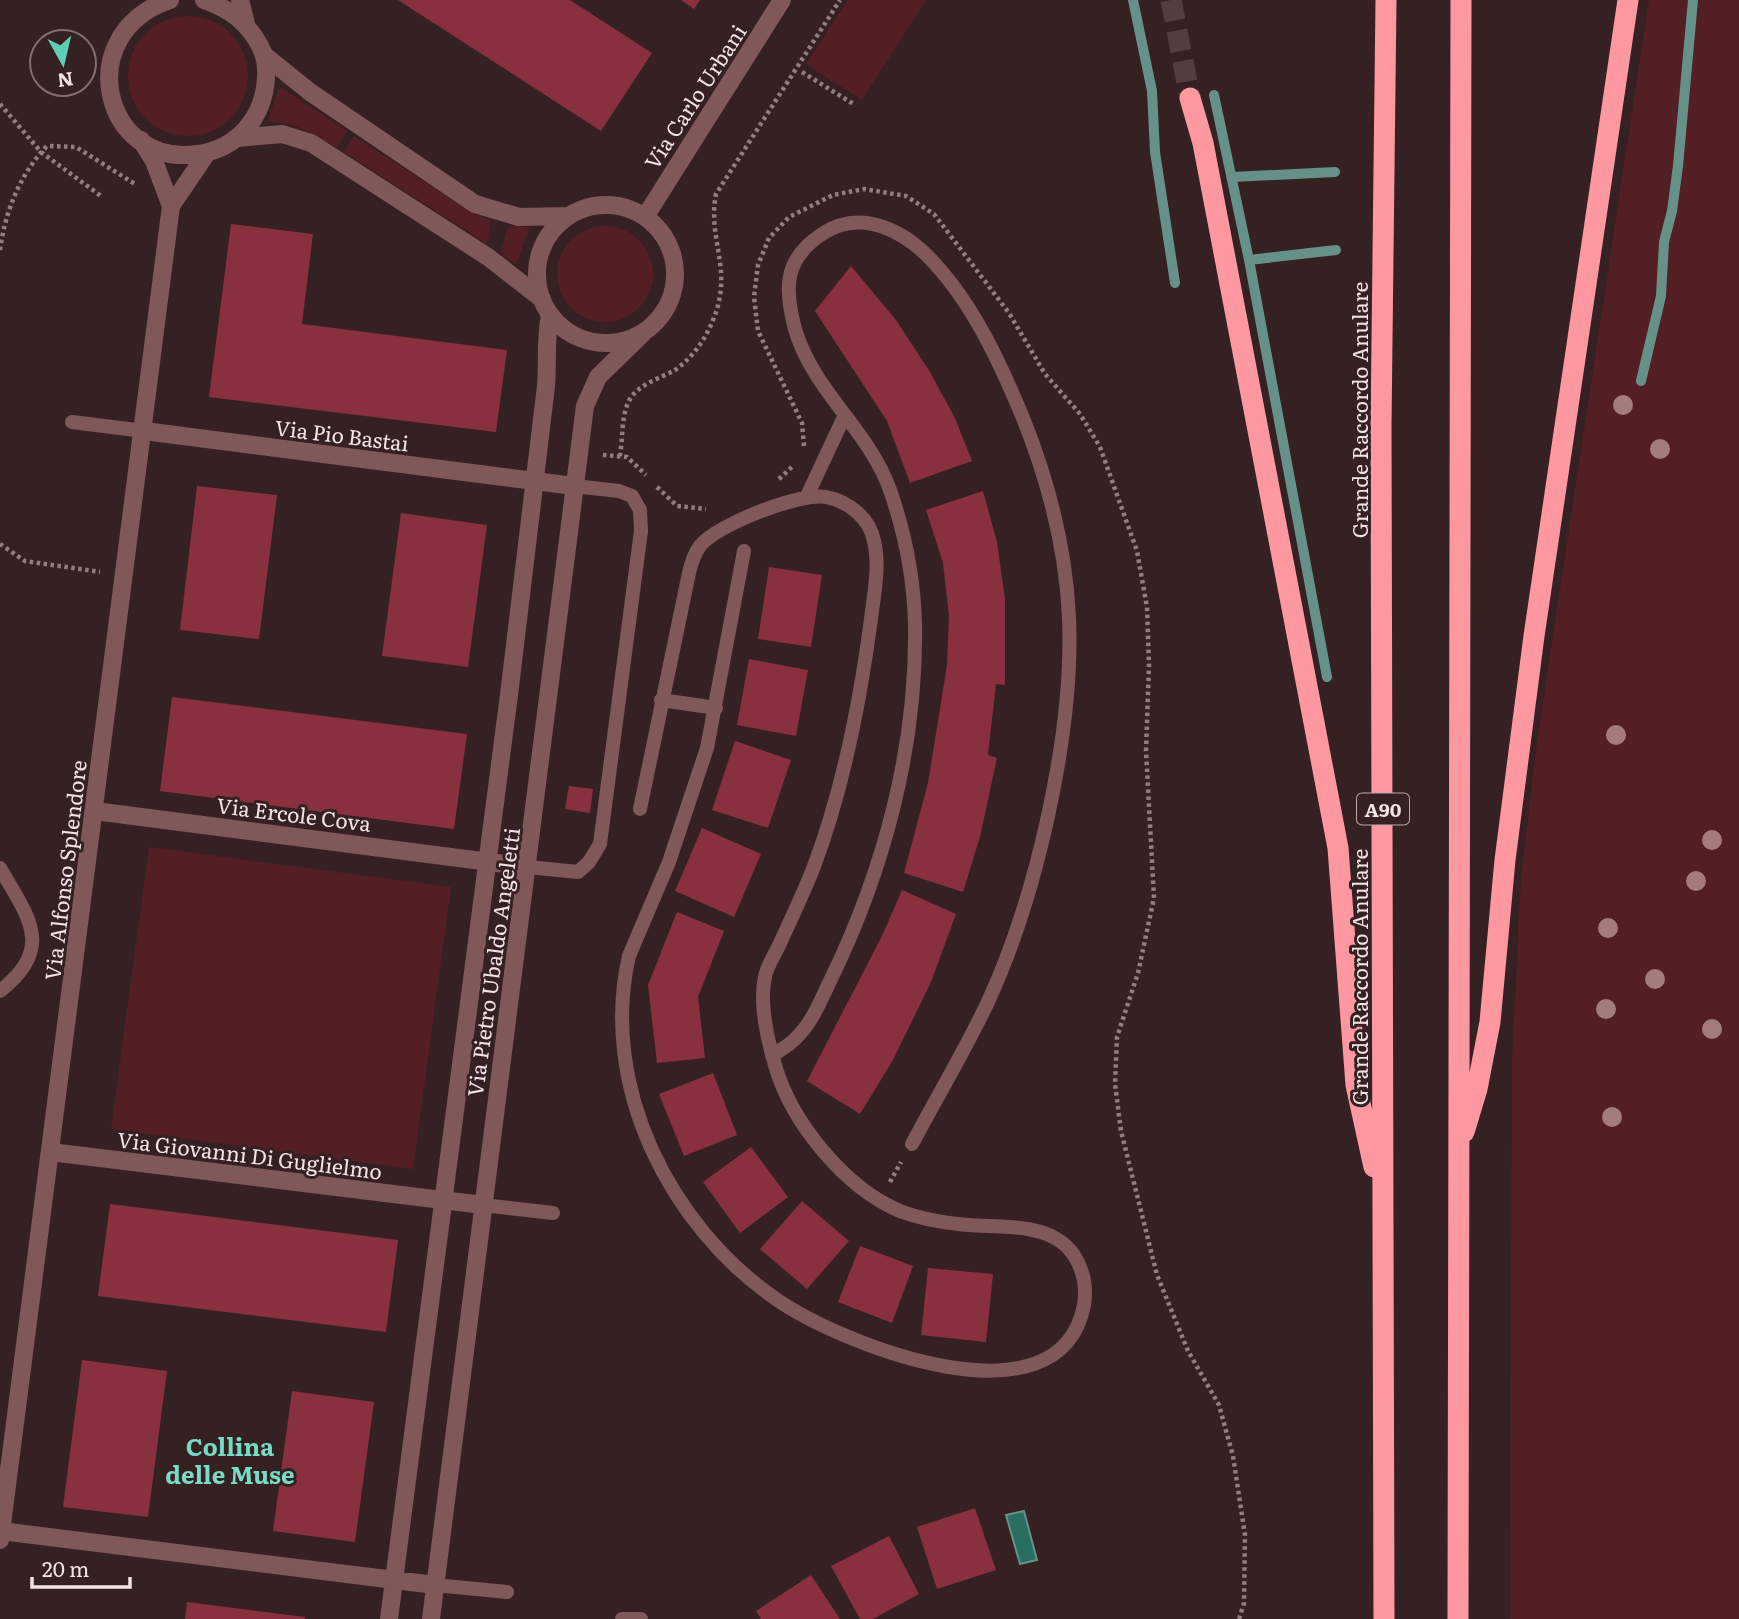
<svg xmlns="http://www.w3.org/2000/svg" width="1739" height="1619" font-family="Literata,serif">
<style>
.green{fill:#531f25}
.water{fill:#296e60;stroke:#659188;stroke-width:2}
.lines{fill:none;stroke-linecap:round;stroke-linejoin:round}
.stream{stroke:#659188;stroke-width:10}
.building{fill:#88303d}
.motorway-tunnel{stroke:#523e3f;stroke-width:21;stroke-dasharray:21 10;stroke-linecap:butt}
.path{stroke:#917e7f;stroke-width:4.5;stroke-dasharray:3.5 3.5;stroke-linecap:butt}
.service{stroke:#81585a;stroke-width:14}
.minor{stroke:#81585a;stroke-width:18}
.tertiary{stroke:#81585a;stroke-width:18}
.motorway{stroke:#fd98a0;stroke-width:21}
.tree{fill:#a37c7e}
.labels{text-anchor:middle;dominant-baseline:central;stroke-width:6;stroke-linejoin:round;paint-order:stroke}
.shield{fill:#362122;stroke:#baa9aa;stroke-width:2}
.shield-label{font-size:19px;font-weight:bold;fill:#f2e3e4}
.street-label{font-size:21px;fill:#f2e3e4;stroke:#362122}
.quarter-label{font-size:24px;font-weight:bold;fill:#77dbc5;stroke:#362122}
</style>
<rect width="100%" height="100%" fill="#362122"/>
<path class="green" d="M 848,0 L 926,0 L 862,100 L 806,64 Z
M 1649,0 L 1739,0 L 1739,1619 L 1510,1619 L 1512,1063 L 1521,878 L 1537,742 Z
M128 76a60 60 0 1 1 120 0a60 60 0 1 1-120 0Z
M 282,88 L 347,131 L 337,148 L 294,125 L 268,121 L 278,89 Z
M 354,136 L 474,214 L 491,221 L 487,244 L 344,152 Z
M 508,226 L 529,228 L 516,265 L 501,253 Z
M557 274a48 48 0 1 1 96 0a48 48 0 1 1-96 0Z
M 149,847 L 451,887 L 413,1169 L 111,1129 Z"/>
<path class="water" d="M 1024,1511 L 1037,1560 L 1020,1564 L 1006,1515 Z"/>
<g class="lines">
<path class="stream" d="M 1133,0 L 1152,91 L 1155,152 L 1175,283
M 1214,95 L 1249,260 L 1327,677
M 1232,177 L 1335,172
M 1249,260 L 1336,250
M 1641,381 L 1661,296 L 1664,242 L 1672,211 L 1678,166 L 1693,0"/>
</g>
<path class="building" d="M 398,0 L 570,0 L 652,53 L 601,131 Z
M 681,0 L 700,0 L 694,9 Z
M 231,224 L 313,234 L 302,324 L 507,350 L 496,432 L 209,397 Z
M 851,266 L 896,320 L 930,372 L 955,418 L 972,461 L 910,483 L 887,421 L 815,311 Z
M 197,486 L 277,495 L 259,639 L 180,630 Z
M 983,491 L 997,542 L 1005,599 L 1005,685 L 996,684 L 988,755 L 997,758 L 980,837 L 963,892 L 904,873 L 928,783 L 947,665 L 949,616 L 943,563 L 926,510 Z
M 401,513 L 487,525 L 468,667 L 382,656 Z
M 769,567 L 822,575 L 811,647 L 758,639 Z
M 749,659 L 808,670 L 796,736 L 737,725 Z
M 172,697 L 467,734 L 454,829 L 160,791 Z
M 735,741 L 791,760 L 768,828 L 712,810 Z
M 569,786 L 593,789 L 590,813 L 565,809 Z
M 702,828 L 761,854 L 734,917 L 675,891 Z
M 902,890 L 956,914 L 931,982 L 893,1060 L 860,1114 L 807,1081 L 882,936 Z
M 677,912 L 724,931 L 698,997 L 705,1058 L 657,1063 L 648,985 Z
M 713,1073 L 737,1135 L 684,1156 L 659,1094 Z
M 751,1147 L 788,1197 L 740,1233 L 703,1182 Z
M 802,1201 L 849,1241 L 807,1289 L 760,1249 Z
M 110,1204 L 398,1240 L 386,1332 L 98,1296 Z
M 860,1246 L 913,1266 L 892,1323 L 838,1302 Z
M 928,1268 L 993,1274 L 986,1342 L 921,1335 Z
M 82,1360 L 167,1371 L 148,1517 L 63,1507 Z
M 292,1391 L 374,1402 L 355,1542 L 273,1531 Z
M 975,1508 L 996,1570 L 937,1589 L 917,1527 Z
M 889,1536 L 919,1594 L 873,1619 L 860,1619 L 831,1566 Z
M 811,1575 L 840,1619 L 761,1619 L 756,1611 Z
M 187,1602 L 305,1617 L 305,1619 L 185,1619 Z"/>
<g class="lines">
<path class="motorway-tunnel" d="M 1171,0 L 1190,98"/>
<path class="path" d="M 802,72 L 855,105
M 0,104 L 41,152 L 101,196
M 0,250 C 5,212 20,174 47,146 L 76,147 L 135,184
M 804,446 L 802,423 L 758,331 L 754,297 L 758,265 L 769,238 L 789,217 L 833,195 L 864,189 L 906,196 L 934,214 L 1009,313 L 1045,374 L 1080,414 L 1100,447 L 1137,551 L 1147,607 L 1149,665 L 1146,751 L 1154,898 L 1138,973 L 1117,1037 L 1115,1084 L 1121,1131 L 1157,1275 L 1188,1351 L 1219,1405 L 1233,1456 L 1245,1535 L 1244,1603 L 1239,1619
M 603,455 L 627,457 L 646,475
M 620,456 C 623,438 621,414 630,399 C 639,384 661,378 675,370 C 693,357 705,340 713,320 C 734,270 707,240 716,194 L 840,0
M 779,479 L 793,466
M 657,487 L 677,506 L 706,509
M 0,544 L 25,561 L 100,572
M 890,1182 L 901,1162"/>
<path class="service" d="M 72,422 L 144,431
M 807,496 L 844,417
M 661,700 L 716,708
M 640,809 L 689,573 C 691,564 694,554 700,546 C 716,525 800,492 826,497 C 848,501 870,518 874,541 C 880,566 874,594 871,619 C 860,703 843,790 813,869 C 803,894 792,917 781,941 C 776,953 767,965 765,977 C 759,1002 768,1041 775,1065 C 791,1122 845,1188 900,1211 C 921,1219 945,1223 968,1225 C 1008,1228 1062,1221 1080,1267 C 1085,1279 1086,1292 1084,1305 C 1060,1431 842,1345 776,1299 C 670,1226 599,1086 629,956 L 669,862 L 707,748 L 744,551
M 528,867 L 578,872 L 589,862 L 600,844 L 641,531 L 640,510 L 632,496 L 619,491 L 574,486
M 0,868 C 29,918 55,948 0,991
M 772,1056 C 780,1050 790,1045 796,1038 C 813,1022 821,999 831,979 C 884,870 917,747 915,625 C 914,579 905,533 890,490 C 869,430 813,391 795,329 C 784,288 784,259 822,234 C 862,207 907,232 935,264 C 974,306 1001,365 1023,418 C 1080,560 1080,669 1048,816 C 1034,880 1015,944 987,1004 C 964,1052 937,1097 912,1144
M 483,1205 L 553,1213
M 435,1585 L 507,1592
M 622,1619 L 641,1619"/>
<path class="minor" d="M 264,55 L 310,92 L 475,204 L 519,217 L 568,216
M 237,138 L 282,134 L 311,143 L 488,257 L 542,299
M537 274a69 69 0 1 1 138 0a69 69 0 1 1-138 0Z
M 645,217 L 782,0
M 144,431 L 574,486
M 95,811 L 528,867
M 51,1152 L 483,1205
M 1,1531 L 435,1585
M 389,1619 L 509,695 L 546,386 C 548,362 545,339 550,315
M 431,1619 L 585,406 L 598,377 L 643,333"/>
<path class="tertiary" d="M 170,0 C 71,33 102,168 198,154 C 222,151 242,138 254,118 C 266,99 271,66 260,46 C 247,22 230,9 204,0
M 240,0 L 246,24
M 141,140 L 154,161 L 171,206
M 0,1540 L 171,206 L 207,153"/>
<path class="motorway" d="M 1190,98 L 1203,143 L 1338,848 L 1356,1085 L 1374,1167
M 1464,1132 L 1477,1089 L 1490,1022 L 1505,860 L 1534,636 L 1628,0
M 1384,1619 L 1381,426 L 1386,0
M 1458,1619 L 1461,0"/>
</g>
<g class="tree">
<circle cx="1623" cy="405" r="10"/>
<circle cx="1660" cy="449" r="10"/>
<circle cx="1616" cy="735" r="10"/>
<circle cx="1712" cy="840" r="10"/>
<circle cx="1696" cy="881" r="10"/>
<circle cx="1608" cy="928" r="10"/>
<circle cx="1655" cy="979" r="10"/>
<circle cx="1606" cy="1009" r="10"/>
<circle cx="1712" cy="1029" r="10"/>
<circle cx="1612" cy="1117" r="10"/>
</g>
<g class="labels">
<rect class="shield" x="1357" y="793.5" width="52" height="31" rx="5"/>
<g class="shield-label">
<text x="1383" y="809">A90</text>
</g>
<g class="street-label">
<text transform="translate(694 96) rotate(-57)">Via Carlo Urbani</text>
<text transform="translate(1358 410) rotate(-90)">Grande Raccordo Anulare</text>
<text transform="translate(342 434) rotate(7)">Via Pio Bastai</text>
<text transform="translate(294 813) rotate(7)">Via Ercole Cova</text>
<text transform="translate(64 870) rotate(-83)">Via Alfonso Splendore</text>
<text transform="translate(492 962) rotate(-82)">Via Pietro Ubaldo Angeletti</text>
<text transform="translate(1358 977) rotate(-90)">Grande Raccordo Anulare</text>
<text transform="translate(250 1154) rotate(7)">Via Giovanni Di Guglielmo</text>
</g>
<g class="quarter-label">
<text x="230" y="1445">Collina<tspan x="230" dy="28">delle Muse</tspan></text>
</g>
</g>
<g transform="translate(63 63) rotate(172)"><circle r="33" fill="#362122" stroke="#816f70" stroke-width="2"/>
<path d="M0-5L12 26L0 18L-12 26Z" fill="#5eceb7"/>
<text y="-10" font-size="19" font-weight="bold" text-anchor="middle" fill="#f2e3e4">N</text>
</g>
<path d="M32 1577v10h98v-10" fill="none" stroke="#f2e3e4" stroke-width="3.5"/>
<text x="42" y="1577" font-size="21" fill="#f2e3e4" stroke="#362122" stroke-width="5" paint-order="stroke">20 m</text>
</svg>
